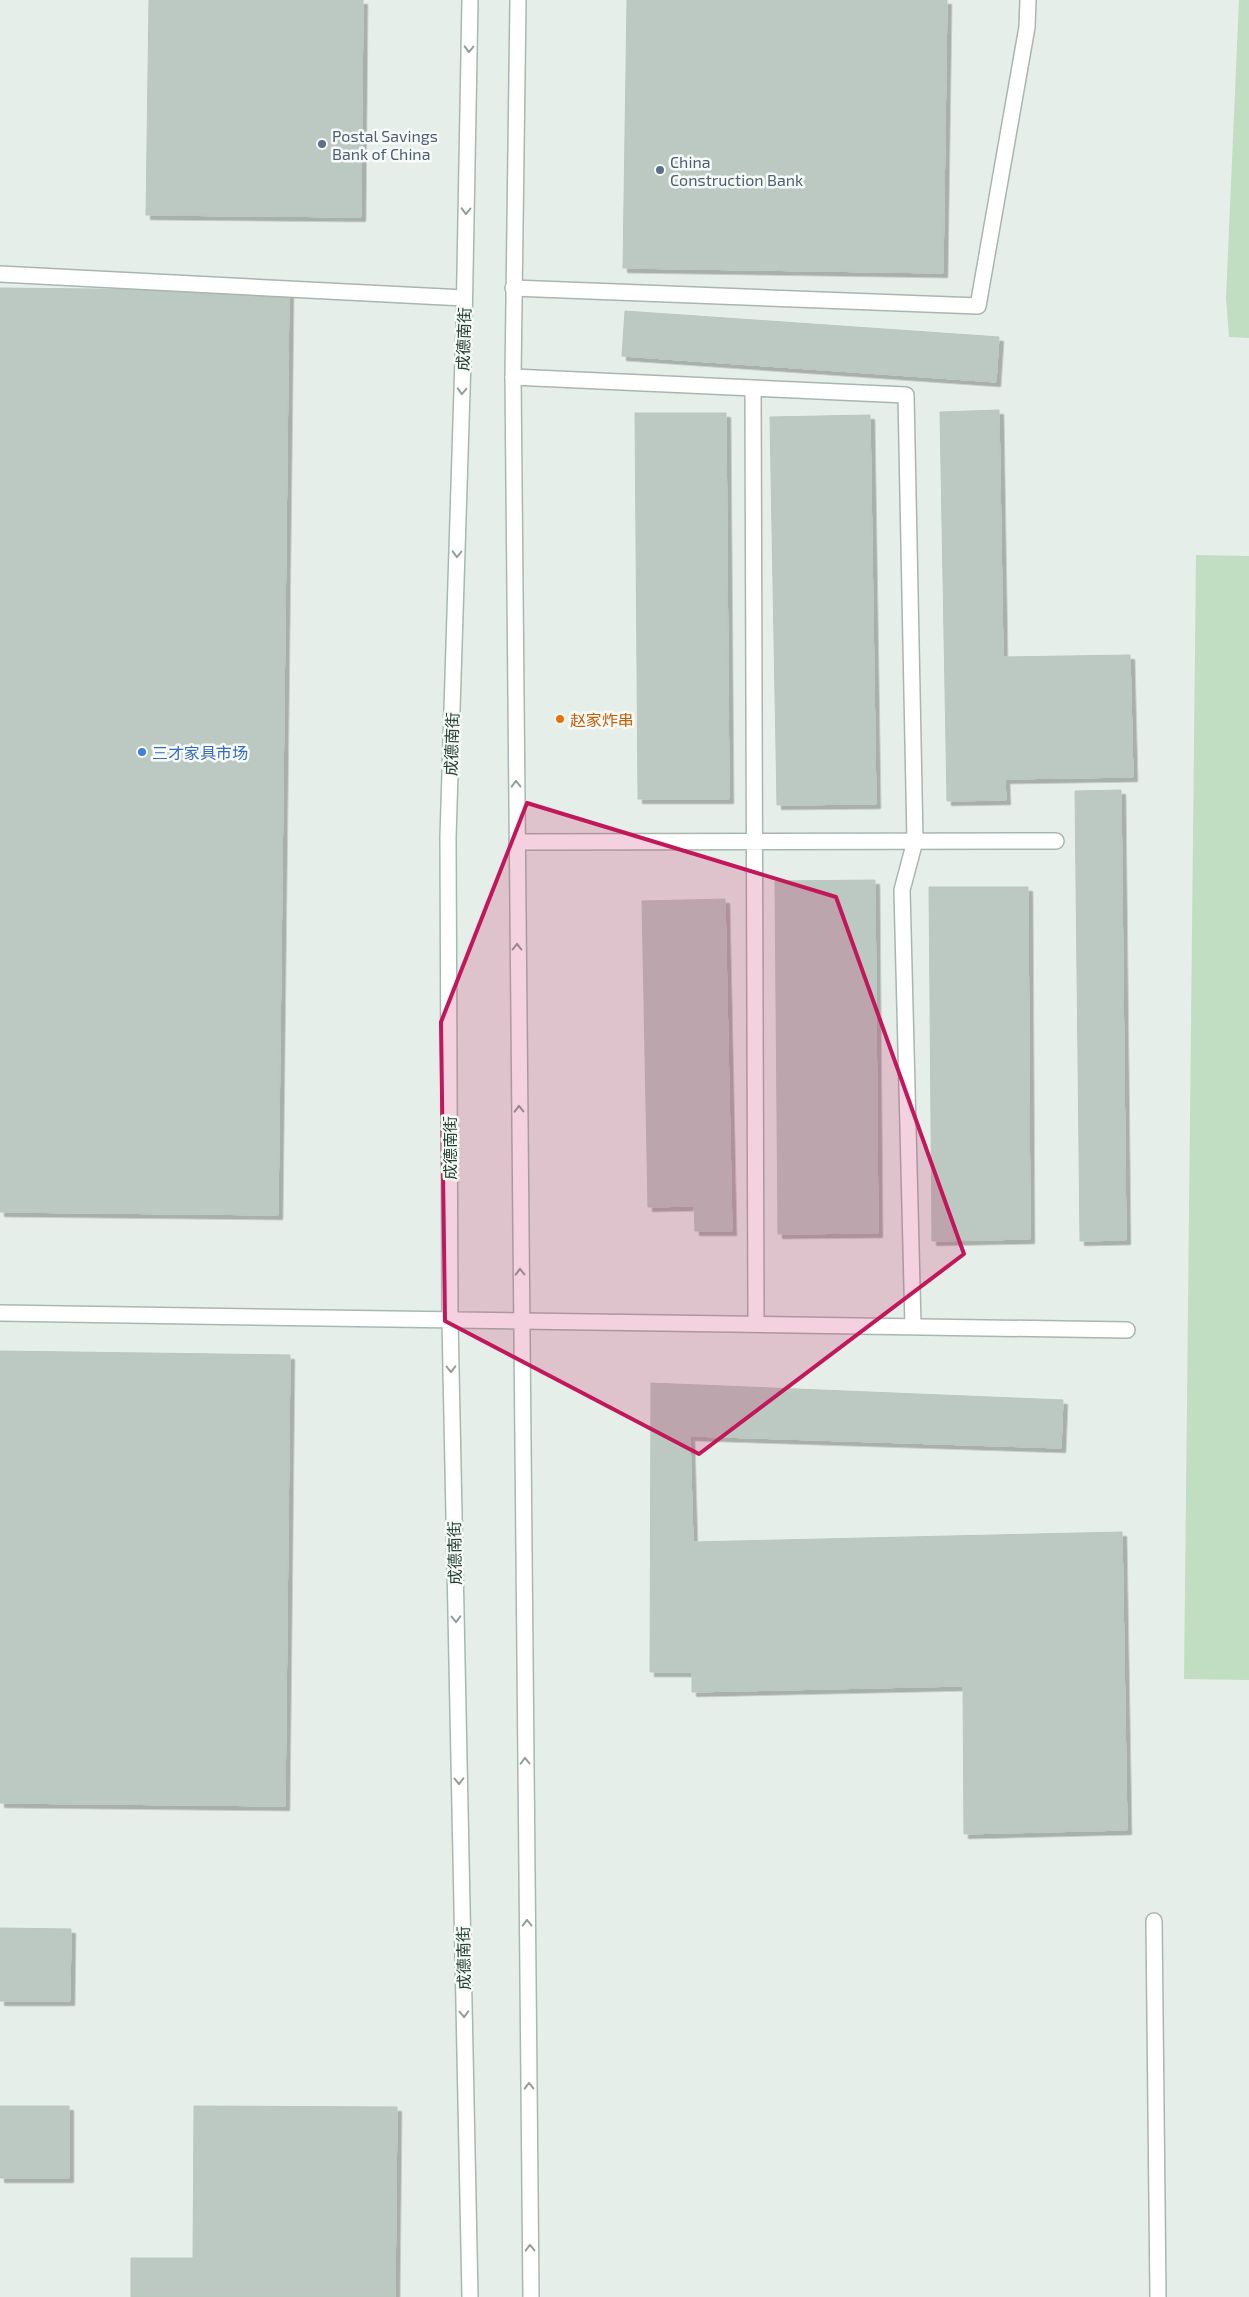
<svg xmlns="http://www.w3.org/2000/svg" width="1249" height="2297" font-family="'Exo 2','Noto Sans SC',sans-serif">
<style>
.green{fill:#c1dec3}
.building{fill:#bcc9c2;stroke:#b9c8bf;filter:url(#shadow)}
.lines{fill:none;stroke-linecap:round;stroke-linejoin:round}
.lane-casing{stroke:#a9b6af;stroke-width:18}
.street-casing{stroke:#a9b6af;stroke-width:18}
.secondary-casing{stroke:#a5baaf;stroke-width:18}
.lane{stroke:#fff;stroke-width:15}
.street{stroke:#fff;stroke-width:15}
.secondary{stroke:#fff;stroke-width:15}
.oneway{stroke:#92a09a}
.marked{fill:#c2185b;fill-opacity:0.2;stroke:#c2185b;stroke-width:4;stroke-linejoin:round}
.service-dot{fill:#5c6f8a;stroke:#f7fbf8;stroke-width:2}
.food-dot{fill:#e8710a;stroke:#f7fbf8;stroke-width:2}
.shop-dot{fill:#3f7fe0;stroke:#f7fbf8;stroke-width:2}
.labels{text-anchor:middle;dominant-baseline:central;stroke-width:5;stroke-linejoin:round;paint-order:stroke}
.service-label{font-size:16px;fill:#4e5e75;stroke:#f7fbf8;text-anchor:start}
.street-label{font-size:16px;fill:#264034;stroke:#f7fbf8}
.food-label{font-size:16px;fill:#c56008;stroke:#f7fbf8;text-anchor:start}
.shop-label{font-size:16px;fill:#366cbe;stroke:#f7fbf8;text-anchor:start}
</style>
<defs>
<filter id="shadow"><feDropShadow dx="4.5" dy="4.5" stdDeviation="0" flood-color="#0004"/></filter>
</defs>
<rect width="100%" height="100%" fill="#e6eee9"/>
<path class="green" d="M 1239,0 L 1249,0 L 1249,338 L 1229,337 L 1226,298 Z
M 1196,555 L 1249,556 L 1249,1680 L 1184,1679 Z"/>
<path class="building" d="M 149,0 L 363,0 L 361,217 L 146,215 Z
M 627,0 L 947,0 L 943,273 L 623,268 Z
M 0,288 L 289,291 L 278,1215 L 0,1212 Z
M 625,311 L 999,337 L 996,382 L 622,356 Z
M 999,410 L 1003,657 L 1130,655 L 1133,777 L 1005,779 L 1006,800 L 947,801 L 940,412 Z
M 635,413 L 726,413 L 729,799 L 638,799 Z
M 870,415 L 876,804 L 777,805 L 770,417 Z
M 1121,790 L 1126,1240 L 1080,1241 L 1075,791 Z
M 875,880 L 878,1233 L 778,1234 L 775,881 Z
M 929,887 L 1028,887 L 1030,1239 L 932,1241 Z
M 725,899 L 732,1231 L 695,1231 L 694,1206 L 648,1207 L 642,901 Z
M 0,1351 L 290,1355 L 285,1806 L 0,1803 Z
M 651,1383 L 1063,1400 L 1061,1448 L 690,1436 L 693,1542 L 1122,1532 L 1127,1830 L 964,1834 L 963,1686 L 692,1692 L 692,1672 L 650,1672 Z
M 0,1928 L 71,1929 L 70,2001 L 0,2001 Z
M 0,2106 L 69,2106 L 69,2178 L 0,2178 Z
M 194,2106 L 397,2107 L 395,2297 L 131,2297 L 131,2258 L 193,2258 Z"/>
<g class="lines">
<defs>
<path id="lane" d="M 0,274 L 464,298
M 513,288 L 978,306 L 1027,27 L 1028,0
M 513,377 L 906,395 L 915,841 L 902,890 L 913,1326
M 753,389 L 756,1324
M 517,842 L 1056,841"/>
<path id="street" d="M 521,1321 L 1127,1330
M 1154,1921 L 1158,2297"/>
<path id="secondary" d="M 518,0 L 513,377 L 531,2297
M 0,1313 L 521,1321
M 470,2297 L 450,1320 L 448,837 L 464,327 L 470,0"/>
</defs>
<use href="#lane" class="lane-casing"/>
<use href="#street" class="street-casing"/>
<use href="#secondary" class="secondary-casing"/>
<use href="#lane" class="lane"/>
<use href="#street" class="street"/>
<use href="#secondary" class="secondary"/>
</g>
<defs><path id="oneway-chevron" d="M-2-3.5L2.5 0L-2 3.5" fill="none" stroke-width="1.6" stroke-linecap="round" stroke-linejoin="round" transform="scale(1.25)"/></defs>
<g class="oneway">
<use href="#oneway-chevron" transform="translate(469 49) rotate(91)"/>
<use href="#oneway-chevron" transform="translate(466 211) rotate(91)"/>
<use href="#oneway-chevron" transform="translate(462 391) rotate(92)"/>
<use href="#oneway-chevron" transform="translate(457 554) rotate(92)"/>
<use href="#oneway-chevron" transform="translate(516 784) rotate(-91)"/>
<use href="#oneway-chevron" transform="translate(517 947) rotate(-90)"/>
<use href="#oneway-chevron" transform="translate(519 1109) rotate(-91)"/>
<use href="#oneway-chevron" transform="translate(520 1272) rotate(-91)"/>
<use href="#oneway-chevron" transform="translate(451 1369) rotate(89)"/>
<use href="#oneway-chevron" transform="translate(456 1619) rotate(89)"/>
<use href="#oneway-chevron" transform="translate(525 1761) rotate(-91)"/>
<use href="#oneway-chevron" transform="translate(459 1781) rotate(89)"/>
<use href="#oneway-chevron" transform="translate(527 1923) rotate(-91)"/>
<use href="#oneway-chevron" transform="translate(464 2014) rotate(89)"/>
<use href="#oneway-chevron" transform="translate(529 2086) rotate(-91)"/>
<use href="#oneway-chevron" transform="translate(530 2248) rotate(-91)"/>
</g>
<path class="marked" d="M 527,803 L 836,897 L 964,1254 L 699,1454 L 445,1321 L 441,1022 Z"/>
<g class="service-dot">
<circle cx="322" cy="144" r="5"/>
<circle cx="660" cy="170" r="5"/>
</g>
<circle class="food-dot" cx="560" cy="719" r="5"/>
<circle class="shop-dot" cx="142" cy="752" r="5"/>
<g class="labels">
<g class="service-label">
<text x="332" y="135">Postal Savings<tspan x="332" dy="18">Bank of China</tspan></text>
<text x="670" y="161">China<tspan x="670" dy="18">Construction Bank</tspan></text>
</g>
<g class="street-label">
<text transform="translate(463 339) rotate(-88)">成德南街</text>
<text transform="translate(451 744) rotate(-88)">成德南街</text>
<text transform="translate(449 1148) rotate(-90)">成德南街</text>
<text transform="translate(454 1553) rotate(-91)">成德南街</text>
<text transform="translate(463 1958) rotate(-91)">成德南街</text>
</g>
<g class="food-label">
<text x="570" y="719">赵家炸串</text>
</g>
<g class="shop-label">
<text x="152" y="752">三才家具市场</text>
</g>
</g>
</svg>
